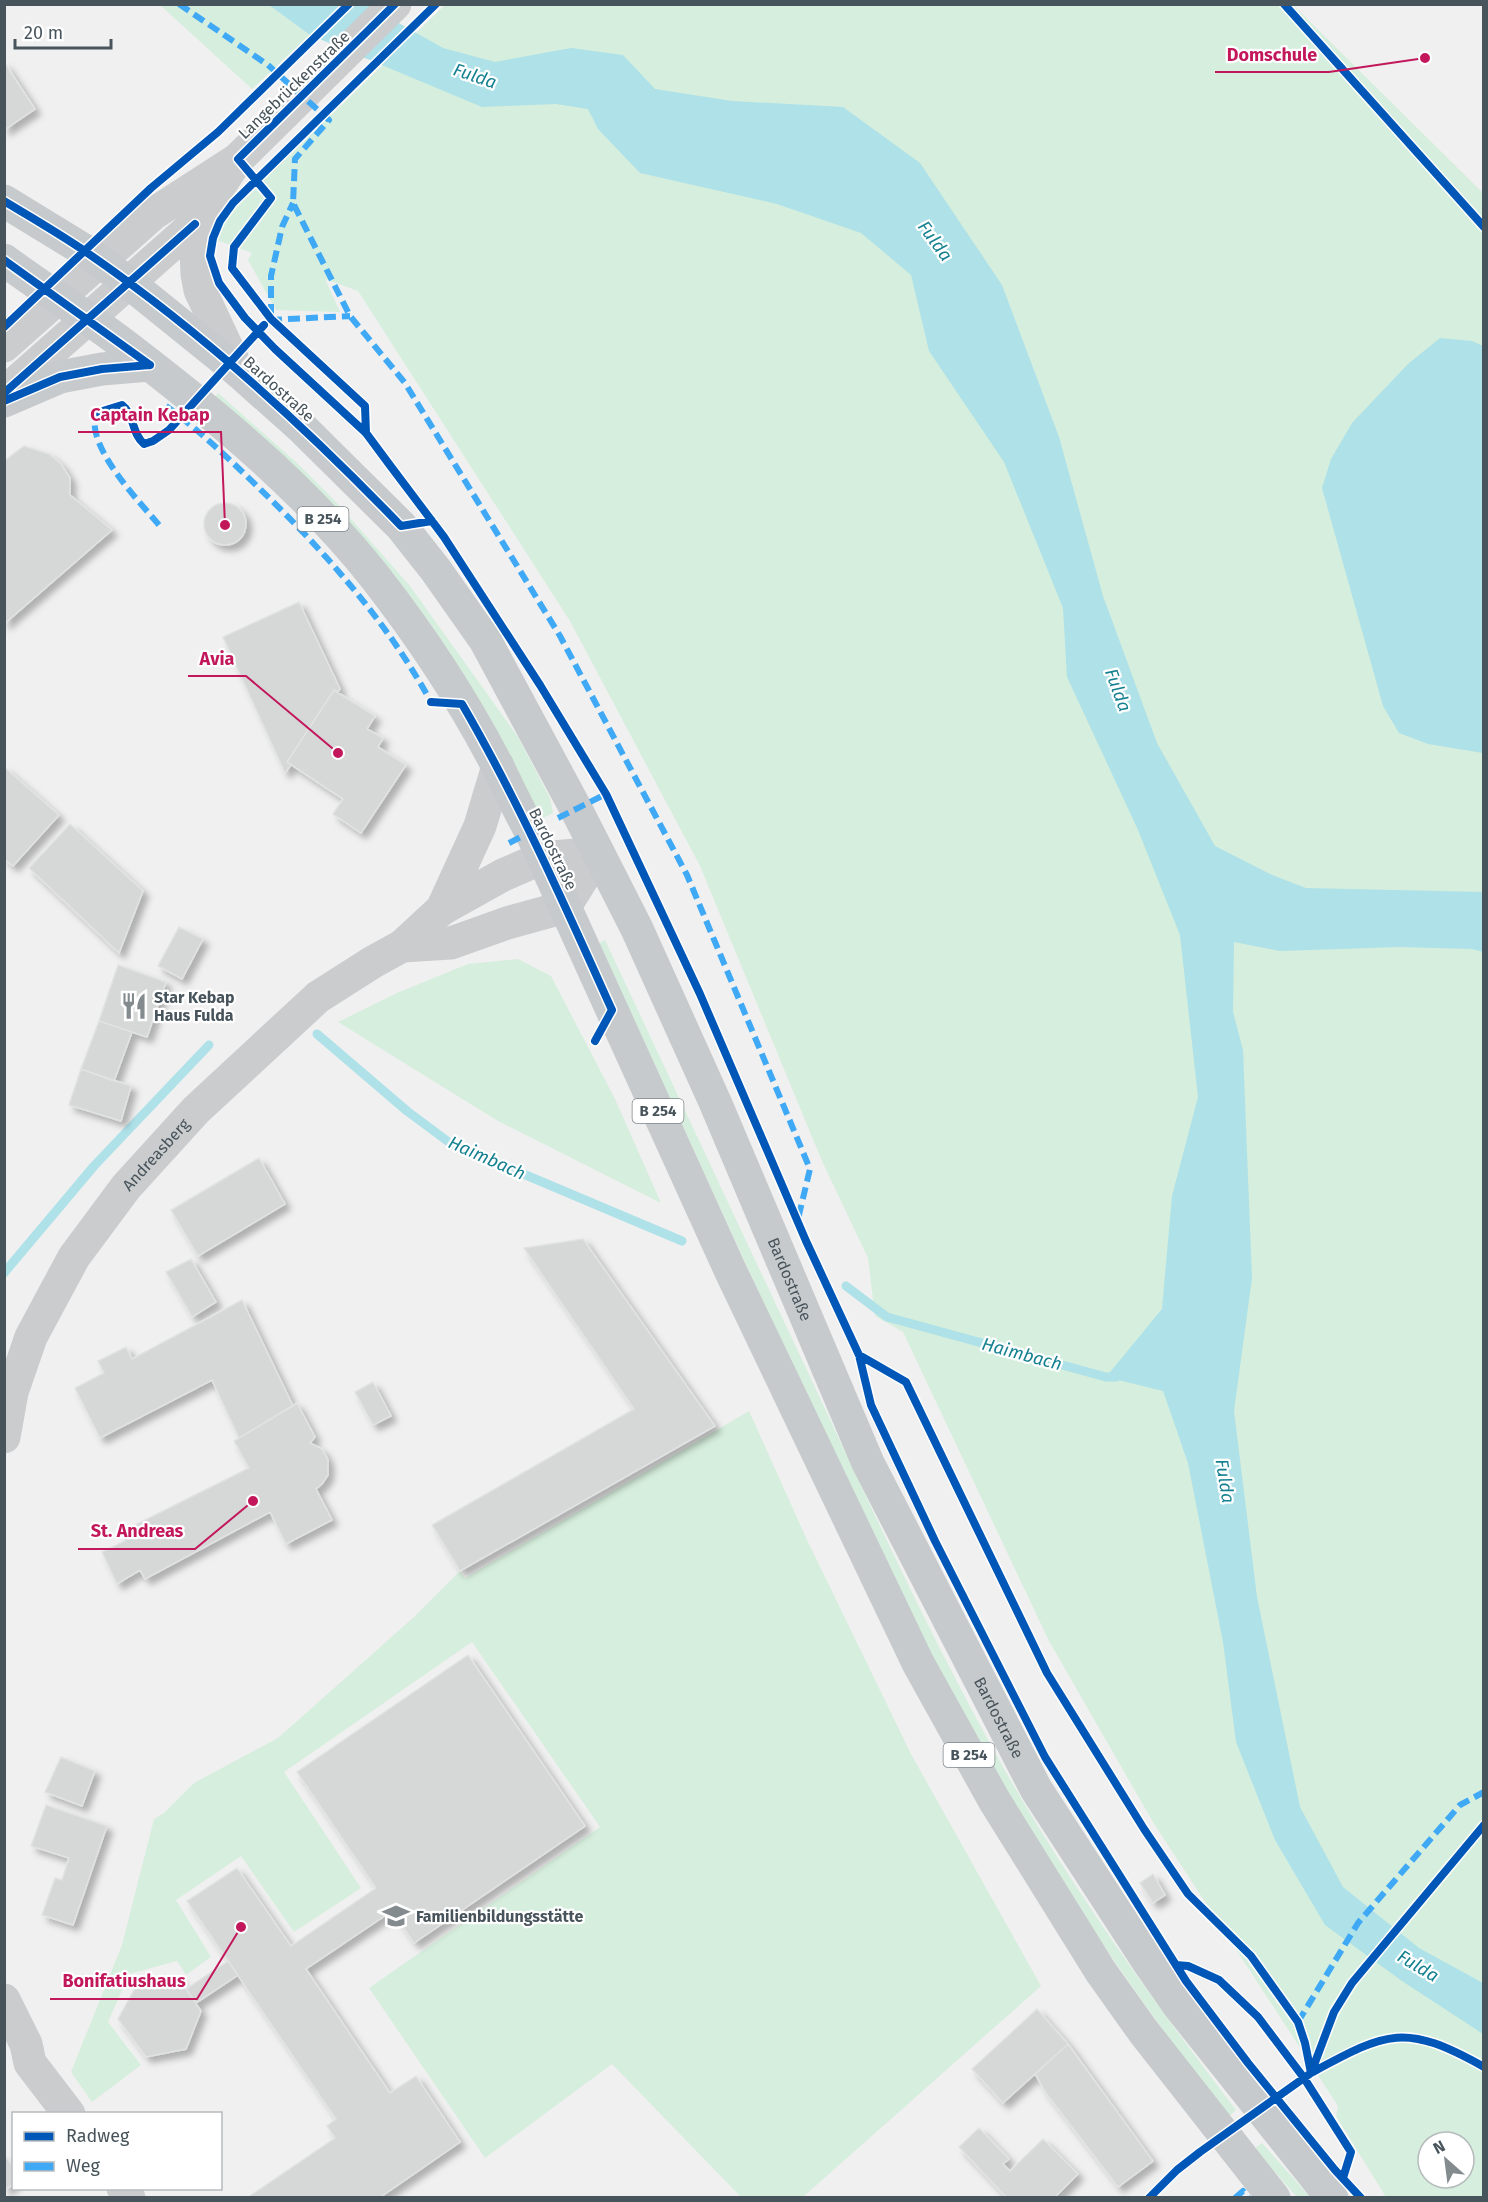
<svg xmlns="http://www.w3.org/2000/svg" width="1488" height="2202" font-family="'Fira Sans',sans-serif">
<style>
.green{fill:#d6eedd;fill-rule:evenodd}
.water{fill:#aee1e8}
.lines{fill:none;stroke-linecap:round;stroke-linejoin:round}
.stream{stroke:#aee1e8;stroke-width:9}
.building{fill:#d6d8d8;stroke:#e1e2e3;stroke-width:1.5;filter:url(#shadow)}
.street{stroke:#caccce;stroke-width:33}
.secondary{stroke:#caccce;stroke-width:33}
.primary{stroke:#c7cacc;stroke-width:33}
.quiet{stroke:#3fa9f5;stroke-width:6;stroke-dasharray:12 6;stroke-linecap:butt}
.cycleway-casing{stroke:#fff;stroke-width:11}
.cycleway{stroke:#0057b8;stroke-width:8}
.labels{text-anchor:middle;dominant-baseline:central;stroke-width:4.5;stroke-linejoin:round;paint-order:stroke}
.shield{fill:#fff;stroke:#7f878c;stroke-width:1.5}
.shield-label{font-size:15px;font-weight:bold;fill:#48545b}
.street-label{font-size:16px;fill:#48545b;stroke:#fff}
.poi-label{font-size:16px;font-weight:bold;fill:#48545b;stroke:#fff;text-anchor:start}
.water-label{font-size:18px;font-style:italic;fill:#168191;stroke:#fff}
.leader{fill:none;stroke:#c2185b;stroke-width:2}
.callout-dot{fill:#c2185b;stroke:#fff;stroke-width:2}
.callout-label{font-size:18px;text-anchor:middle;font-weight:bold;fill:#c2185b;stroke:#fff;stroke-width:4.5;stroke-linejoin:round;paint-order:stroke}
</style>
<defs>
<filter id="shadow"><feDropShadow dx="5.5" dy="5.5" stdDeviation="3" flood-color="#0004"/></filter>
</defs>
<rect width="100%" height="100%" fill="#f0f0f0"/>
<path class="green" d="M 446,4 L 1293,5 L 1483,193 L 1483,2197 L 1386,2197 L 1336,2116 L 1338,2106 L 1153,1822 L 1049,1641 L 903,1332 L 875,1316 L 868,1258 L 822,1161 L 700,866 L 570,621 L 358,291 L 325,279 L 340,312 L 276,310 L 248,260 L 252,253 L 206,236 ZM 1428,2142 L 1464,2142 L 1464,2178 L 1428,2178 Z
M 160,5 L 269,5 L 310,35 L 252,89 Z
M 218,393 L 297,463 L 336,502 L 410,586 L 518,737 L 550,798 L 553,813 L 541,819 L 497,734 L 215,398 Z
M 605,940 C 674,1087 743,1235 813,1383 C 873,1512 933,1642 1003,1767 C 1072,1888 1152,2000 1236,2110 L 1228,2117 C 1153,2019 1082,1918 1019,1813 C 949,1696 890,1572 832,1449 C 753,1281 676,1112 599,943 Z
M 518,959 L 551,976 L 615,1099 L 661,1203 L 498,1121 L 338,1022 L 397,993 L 468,964 Z
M 749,1411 L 808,1542 L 911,1754 L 1041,1986 L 803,2197 L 741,2197 L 612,2064 L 485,2158 L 369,1988 L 600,1827 L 472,1642 L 284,1772 L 361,1888 L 294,1932 L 241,1856 L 176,1900 L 211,1957 L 186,1975 L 177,1961 L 129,1974 L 108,2022 L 141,2065 L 92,2102 L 71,2072 L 122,1945 L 154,1819 L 164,1813 L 194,1783 L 278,1738 L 414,1617 L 460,1571 L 465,1578 Z
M 1262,2143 L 1310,2197 L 1297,2197 L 1254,2149 Z"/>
<path class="water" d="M 269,5 L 367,5 L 443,48 L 495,62 L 571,48 L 623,55 L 655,89 L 732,101 L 843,107 L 920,163 L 1002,285 L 1059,437 L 1103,596 L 1157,743 L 1215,846 L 1272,875 L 1306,888 L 1483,892 L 1483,952 L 1472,949 L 1399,947 L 1280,951 L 1234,942 L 1233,1012 L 1243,1050 L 1252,1278 L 1234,1411 L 1257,1597 L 1300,1807 L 1343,1887 L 1419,1948 L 1483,1983 L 1483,2034 L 1402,1981 L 1325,1925 L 1275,1840 L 1236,1742 L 1223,1642 L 1188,1463 L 1163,1391 L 1106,1377 L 1162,1309 L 1172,1196 L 1198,1097 L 1180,935 L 1138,830 L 1067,677 L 1063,608 L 1004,462 L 929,351 L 911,275 L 861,233 L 777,204 L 640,173 L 598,129 L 588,109 L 556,104 L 482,107 L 310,35 Z
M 1440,338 L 1472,341 L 1483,346 L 1483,753 L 1428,744 L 1399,733 L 1383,706 L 1322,488 L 1331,459 L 1352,423 L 1408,364 Z"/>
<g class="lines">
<path class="stream" d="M 317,1034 L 407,1111 L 450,1143 L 682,1241
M 4,1273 L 94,1166 L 209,1045
M 846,1286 L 887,1317 L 1106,1377 L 1116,1377"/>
</g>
<path class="building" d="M 4,62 L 35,109 L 4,130 Z
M 24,446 L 49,454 L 61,464 L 70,478 L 70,495 L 112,530 L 4,624 L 4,461 Z
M204 524a21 21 0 1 1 42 0a21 21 0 1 1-42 0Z
M 299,602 L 340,689 L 338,692 L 334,690 L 287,762 L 291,765 L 285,773 L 223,637 Z
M 334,690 L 375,716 L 367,729 L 383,738 L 378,747 L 406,765 L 361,833 L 333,814 L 343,799 L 287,762 Z
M 4,767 L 59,815 L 13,866 L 4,859 Z
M 70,824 L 143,891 L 119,953 L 29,868 Z
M 179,927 L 203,939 L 182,979 L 158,966 Z
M 118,965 L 166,982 L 147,1037 L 99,1021 Z
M 99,1021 L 132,1032 L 114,1081 L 81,1069 Z
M 81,1069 L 131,1086 L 121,1121 L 69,1105 Z
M 259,1158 L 285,1204 L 198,1256 L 171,1210 Z
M 583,1239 L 715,1426 L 460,1571 L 432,1525 L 634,1409 L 524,1248 Z
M 191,1259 L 216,1302 L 192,1317 L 166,1272 Z
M 242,1300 L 293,1406 L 239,1438 L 212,1380 L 100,1438 L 75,1388 L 104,1373 L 98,1361 L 126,1347 L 132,1359 Z
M 373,1382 L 391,1416 L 373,1425 L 355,1392 Z
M 297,1403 L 315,1437 L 310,1443 L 322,1449 L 328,1460 L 328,1475 L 322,1484 L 316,1489 L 332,1520 L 286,1544 L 270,1512 L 145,1579 L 140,1570 L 117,1584 L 102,1552 L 125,1541 L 121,1532 L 249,1468 L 234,1441 Z
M 468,1655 L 585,1826 L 414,1943 L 392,1911 L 306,1969 L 390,2093 L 416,2076 L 460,2142 L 379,2198 L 247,2198 L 335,2138 L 327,2126 L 336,2119 L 187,1901 L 237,1868 L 291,1946 L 376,1888 L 297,1772 Z
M 61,1757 L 95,1771 L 82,1806 L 45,1792 Z
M 46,1805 L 107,1826 L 73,1925 L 42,1915 L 55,1878 L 62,1880 L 69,1858 L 31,1846 Z
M 1153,1874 L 1165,1895 L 1153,1903 L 1140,1883 Z
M 228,1961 L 238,1975 L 196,2003 L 186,1989 Z
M 178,1977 L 201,2011 L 186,2049 L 146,2057 L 118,2019 L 139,1981 Z
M 1037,2009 L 1068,2044 L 1003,2103 L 972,2069 Z
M 1068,2044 L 1153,2161 L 1118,2187 L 1046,2093 L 1035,2074 Z
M 979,2128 L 1009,2159 L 1003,2164 L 1010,2171 L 1043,2139 L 1078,2174 L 1054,2198 L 1007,2198 L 959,2147 Z
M 4,2155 L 14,2168 L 14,2184 L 4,2190 Z"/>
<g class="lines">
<g class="street">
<path d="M 442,909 L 480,826 L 498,766"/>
<path d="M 402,946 L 451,943 L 507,923 L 565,907 L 598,853"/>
<path id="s1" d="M 4,1437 L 12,1392 L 31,1337 L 74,1257 L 126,1187 L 196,1110 L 318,997 L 373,962 L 402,946 L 442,909 L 503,875 L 542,858 L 598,853"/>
<path d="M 4,2000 L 26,2044 L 30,2063 L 69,2114"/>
<path d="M 123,2188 L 129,2198"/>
</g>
<path class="secondary" d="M 195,224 L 197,274 L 200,290 L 238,371
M 4,346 L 153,214 L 238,159 L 395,4
M 4,393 L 195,224 L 232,167"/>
<g class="primary">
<path id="s2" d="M 4,201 L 84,250 L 129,283 L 238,371 L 302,428 L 401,526 L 435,569 L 485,640 L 576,809 L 637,929 L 715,1102 L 868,1463 L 1036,1789 L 1147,1960 L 1179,2006 L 1332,2198"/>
<path d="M 4,260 C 42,288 82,313 119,341 C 211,411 303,486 375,577 C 421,636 464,701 498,767 C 509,789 519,811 531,832 L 731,1272 L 918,1663 L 994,1800 L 1101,1972 L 1143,2031 L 1274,2198"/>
<path d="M 4,401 L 60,377 L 102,369 L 150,365"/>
</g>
<path class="quiet" d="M 179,4 L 268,65 L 329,120 L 295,159 L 293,203 L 350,316 L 405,383 L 560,636 L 687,875 L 810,1169 L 798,1219
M 271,316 L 271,276 L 282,227 L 293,203
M 270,320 L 350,316
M 166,406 C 199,430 228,458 258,487 C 324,551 387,621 431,702
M 101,411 L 96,413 C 85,446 139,501 159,525
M 558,818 L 606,794
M 509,843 L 544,825
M 1298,2022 L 1358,1923 L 1460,1805 L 1484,1792
M 1235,2198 L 1243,2191 L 1248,2198"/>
<defs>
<path id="cycleway" d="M 436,4 L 233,203 L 220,221 L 213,238 L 210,256 L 219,283 L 245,318 L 275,349 L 366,433 L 389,464 L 444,537 L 540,685 L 606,794 L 700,994 L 806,1241 L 859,1355 L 871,1405 L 935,1541 L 1045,1757 L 1186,1981 L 1248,2063 L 1335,2170 L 1361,2198
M 1284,4 L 1484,227
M 4,201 C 32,218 60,234 86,252 C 201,331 304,425 401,526 L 432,521
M 4,260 L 150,365
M 4,327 L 151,188 L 218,132 L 349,4
M 4,393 L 195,224
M 4,401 L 60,377 L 102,369 L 150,365
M 96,413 L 122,405 C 135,415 131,433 144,444 L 153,441 L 169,430 L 264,325
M 366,433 L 365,406 L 271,319 L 232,268 L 234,247 L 271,198 L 238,159 L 395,4
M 431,702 L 462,704 C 519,802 565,906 612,1010 L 595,1041
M 859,1355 L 906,1382 L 1047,1673 L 1144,1829 L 1188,1894 L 1251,1956 L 1298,2022 L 1305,2043 L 1311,2073 C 1387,2032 1404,2022 1484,2067
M 1176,1965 L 1188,1966 L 1219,1980 L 1258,2017 L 1304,2078 L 1351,2152 L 1343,2178
M 1149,2198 L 1177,2170 L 1200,2152 L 1311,2073 L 1334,2012 L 1352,1983 L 1484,1825"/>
</defs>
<use href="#cycleway" class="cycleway-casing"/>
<use href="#cycleway" class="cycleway"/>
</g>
<defs>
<symbol id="restaurant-bare" viewBox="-9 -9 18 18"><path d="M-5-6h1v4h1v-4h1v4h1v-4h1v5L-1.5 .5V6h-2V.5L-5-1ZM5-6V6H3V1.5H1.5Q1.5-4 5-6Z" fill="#838b8f" stroke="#fff" stroke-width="2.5" paint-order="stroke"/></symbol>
<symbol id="school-bare" viewBox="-9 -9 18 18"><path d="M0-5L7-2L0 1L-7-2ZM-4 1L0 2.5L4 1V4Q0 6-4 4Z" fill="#838b8f" stroke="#fff" stroke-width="2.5" paint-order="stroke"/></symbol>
</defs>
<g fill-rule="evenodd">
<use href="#restaurant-bare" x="115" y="987" width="38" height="38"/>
<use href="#school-bare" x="377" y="1897" width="38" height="38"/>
</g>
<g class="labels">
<g class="shield">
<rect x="297.5" y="507" width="51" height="24" rx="4.5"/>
<rect x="632.5" y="1099" width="51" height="24" rx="4.5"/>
<rect x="943.5" y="1743" width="51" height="24" rx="4.5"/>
</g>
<g class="shield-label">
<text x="323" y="519">B 254</text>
<text x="658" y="1111">B 254</text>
<text x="969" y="1755">B 254</text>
</g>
<g class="street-label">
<text transform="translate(294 85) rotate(-44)">Langebrückenstraße</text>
<text transform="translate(279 389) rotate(42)">Bardostraße</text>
<text transform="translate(553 849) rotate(64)">Bardostraße</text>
<text stroke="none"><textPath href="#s1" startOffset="326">Andreasberg</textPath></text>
<text stroke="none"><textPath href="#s2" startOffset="1365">Bardostraße</textPath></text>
<text stroke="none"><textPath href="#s2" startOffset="1851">Bardostraße</textPath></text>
</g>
<g class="poi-label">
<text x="154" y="997">Star Kebap<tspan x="154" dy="18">Haus Fulda</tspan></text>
<text x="416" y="1916">Familienbildungsstätte</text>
</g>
<g class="water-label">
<text transform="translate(475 76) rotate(19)">Fulda</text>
<text transform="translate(935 241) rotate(54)">Fulda</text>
<text transform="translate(1118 690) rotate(70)">Fulda</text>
<text transform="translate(487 1158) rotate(24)">Haimbach</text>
<text transform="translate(1022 1354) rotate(15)">Haimbach</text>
<text transform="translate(1225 1481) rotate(81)">Fulda</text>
<text transform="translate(1418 1966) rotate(31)">Fulda</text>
</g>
</g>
<path class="leader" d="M1425 58L1329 72H1215M225 525L221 432H78M338 753L246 676H188M253 1501L195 1549H78M241 1927L197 1999H50"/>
<g class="callout-dot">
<circle cx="1425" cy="58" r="6"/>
<circle cx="225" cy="525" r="6"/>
<circle cx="338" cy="753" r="6"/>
<circle cx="253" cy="1501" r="6"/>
<circle cx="241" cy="1927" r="6"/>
</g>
<g class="callout-label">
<text x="1272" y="61">Domschule</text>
<text x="150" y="421">Captain Kebap</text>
<text x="217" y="665">Avia</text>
<text x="137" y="1537">St. Andreas</text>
<text x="124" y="1987">Bonifatiushaus</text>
</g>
<rect width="1488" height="2202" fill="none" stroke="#48545b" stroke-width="12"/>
<rect x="12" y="2112" width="210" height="78" fill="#ffffff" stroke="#b6bbbd" stroke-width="1.5"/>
<rect x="24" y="2132" width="30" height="9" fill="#0057b8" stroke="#b6bbbd" stroke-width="1.5"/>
<text x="66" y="2142" font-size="18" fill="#48545b">Radweg</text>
<rect x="24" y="2162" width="30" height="9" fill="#3fa9f5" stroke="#b6bbbd" stroke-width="1.5"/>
<text x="66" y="2172" font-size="18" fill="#48545b">Weg</text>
<g transform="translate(1446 2160) rotate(332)"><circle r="28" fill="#ffffff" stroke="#b6bbbd" stroke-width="1.5"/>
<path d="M0-4.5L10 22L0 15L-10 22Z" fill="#838b8f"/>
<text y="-9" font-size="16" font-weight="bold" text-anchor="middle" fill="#48545b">N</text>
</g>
<path d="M15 39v9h96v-9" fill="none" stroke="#48545b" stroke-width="3"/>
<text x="24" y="39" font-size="18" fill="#48545b" stroke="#ffffff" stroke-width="4.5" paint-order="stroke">20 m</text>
</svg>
